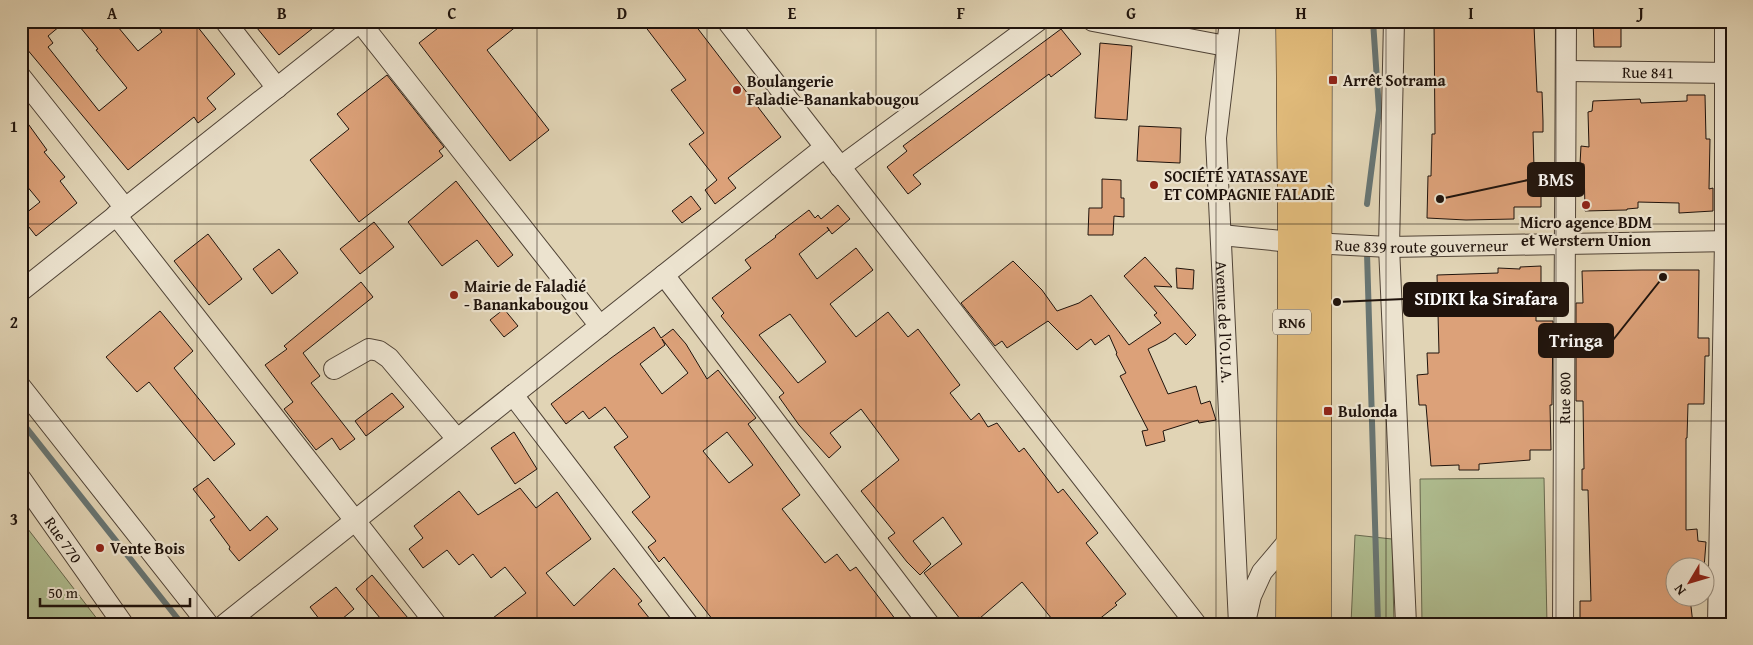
<svg xmlns="http://www.w3.org/2000/svg" width="1753" height="645" font-family="'Gentium Book Plus',serif">
<style>
.green{fill:#afbd90;stroke:#67684e}
.lines{fill:none;stroke-linecap:round;stroke-linejoin:round}
.stream{stroke:#677573;stroke-width:6}
.building{fill:#dca179;stroke:#1f130c;fill-rule:evenodd}
.minor-casing{stroke:#504336;stroke-width:22}
.highway-casing{stroke:#1f130c;stroke-width:29}
.minor{stroke:#ece3cf;stroke-width:20}
.highway{stroke:#e0ba7a;stroke-width:28}
.grid{fill:none;stroke:#1f130c;stroke-width:1;stroke-opacity:0.55}
.poi-dot{fill:#8f2418;stroke:#ece3cf;stroke-width:2}
.labels{text-anchor:middle;dominant-baseline:central;stroke-width:4.5;stroke-linejoin:round;paint-order:stroke}
.shield{fill:#ece3cf;stroke:#5c5146;stroke-width:1}
.shield-label{font-size:15px;font-weight:bold;fill:#1f130c}
.street-label{font-size:16px;fill:#1f130c;stroke:#ece3cf}
.poi-label{font-size:16px;font-weight:bold;fill:#1f130c;stroke:#ece3cf;text-anchor:start}
.leader{fill:none;stroke:#1f130c;stroke-width:2}
.callout-dot{fill:#1f130c;stroke:#ece3cf;stroke-width:2}
.callout{fill:#1f130c;stroke:#1f130c;stroke-width:2}
.callout-label{font-size:18px;text-anchor:middle;font-weight:bold;fill:#fff}
.neatline{fill:none;stroke:#1f130c;stroke-width:2}
.grid-label{font-size:16px;text-anchor:middle;font-weight:bold;fill:#1f130c}
</style>
<rect width="100%" height="100%" fill="#e1d4b5"/>
<filter id="stains"><feTurbulence type="fractalNoise" baseFrequency=".004" numOctaves="4"/><feColorMatrix values="0 0 0 0 .2 0 0 0 0 .09 0 0 0 0 .02 0 0 0 .5 -.17"/></filter>
<radialGradient id="worn" r=".72"><stop offset=".6" stop-color="#630" stop-opacity="0"/><stop offset="1" stop-color="#630" stop-opacity=".3"/></radialGradient>
<path class="green" d="M 1544,478 L 1547,624 L 1422,624 L 1420,479 Z
M 21,520 L 101,624 L 21,624 Z
M 1355,535 L 1392,539 L 1394,624 L 1351,624 Z"/>
<g class="lines">
<path class="stream" d="M 1367,204 L 1379,110 L 1373,21
M 1367,253 L 1378,624
M 21,421 L 178,619"/>
</g>
<path class="building" d="M 21,21 L 66,21 L 48,36 L 53,43 L 48,47 L 99,111 L 127,88 L 96,50 L 98,49 L 75,21 L 113,21 L 138,51 L 162,32 L 154,21 L 193,21 L 235,74 L 207,98 L 216,109 L 198,123 L 194,117 L 128,170 L 21,42 Z
M 266,21 L 322,21 L 279,55 L 257,28 Z
M 447,21 L 523,21 L 487,50 L 549,130 L 510,161 L 419,43 Z
M 641,21 L 692,21 L 781,137 L 728,178 L 736,188 L 715,204 L 705,190 L 717,180 L 689,144 L 704,133 L 671,90 L 686,80 Z
M 1434,21 L 1498,21 L 1498,27 L 1534,26 L 1537,92 L 1542,92 L 1543,121 L 1543,132 L 1533,132 L 1534,168 L 1541,168 L 1541,207 L 1514,207 L 1514,219 L 1466,220 L 1427,218 L 1428,176 L 1431,176 L 1432,134 L 1435,134 Z
M 1593,21 L 1621,21 L 1621,47 L 1594,47 Z
M 1061,29 L 1081,54 L 1051,77 L 1049,74 L 913,175 L 921,184 L 908,194 L 887,167 L 907,151 L 903,146 Z
M 1100,43 L 1132,46 L 1127,120 L 1095,118 Z
M 387,75 L 444,147 L 439,151 L 443,156 L 359,222 L 310,160 L 349,129 L 337,114 Z
M 1687,95 L 1705,95 L 1706,139 L 1710,139 L 1709,189 L 1713,188 L 1713,211 L 1679,213 L 1679,203 L 1638,202 L 1638,208 L 1627,209 L 1627,210 L 1585,211 L 1584,164 L 1580,164 L 1581,146 L 1589,147 L 1588,112 L 1592,111 L 1593,101 L 1640,99 L 1641,103 L 1687,101 Z
M 21,114 L 47,150 L 44,152 L 65,177 L 60,181 L 77,203 L 36,236 L 21,217 L 40,202 L 21,179 Z
M 1139,126 L 1181,128 L 1180,163 L 1137,161 Z
M 1102,179 L 1121,180 L 1121,198 L 1124,198 L 1124,217 L 1114,216 L 1113,235 L 1088,235 L 1089,208 L 1102,208 Z
M 456,181 L 513,255 L 498,267 L 477,240 L 442,266 L 408,222 Z
M 691,196 L 701,209 L 682,223 L 672,211 Z
M 838,205 L 850,219 L 832,234 L 827,227 L 829,230 L 799,254 L 817,279 L 856,248 L 873,270 L 830,304 L 856,337 L 888,312 L 908,337 L 918,329 L 960,385 L 950,393 L 971,420 L 979,413 L 988,427 L 997,423 L 1019,452 L 1024,448 L 1058,493 L 1063,489 L 1098,533 L 1086,543 L 1126,594 L 1115,603 L 1117,605 L 1093,624 L 1056,624 L 1022,582 L 980,618 L 979,617 L 970,624 L 964,624 L 924,573 L 962,544 L 943,517 L 913,541 L 931,564 L 920,575 L 907,562 L 888,538 L 895,533 L 861,491 L 899,460 L 861,409 L 830,433 L 841,447 L 829,458 L 799,425 L 779,397 L 784,393 L 721,316 L 724,313 L 712,298 L 751,268 L 745,260 L 776,237 L 775,236 L 809,210 L 815,218 L 818,215 L 821,219 ZM 790,314 L 826,362 L 798,383 L 759,335 Z
M 374,222 L 394,247 L 360,274 L 340,249 Z
M 208,234 L 242,279 L 209,305 L 174,261 Z
M 279,249 L 298,273 L 272,294 L 253,269 Z
M 1145,257 L 1172,287 L 1154,286 L 1196,335 L 1186,345 L 1175,333 L 1166,340 L 1148,349 L 1168,394 L 1196,386 L 1201,404 L 1210,401 L 1216,420 L 1199,423 L 1198,420 L 1163,431 L 1165,441 L 1146,446 L 1142,431 L 1148,430 L 1120,376 L 1126,373 L 1116,354 L 1117,353 L 1109,335 L 1095,345 L 1091,339 L 1077,350 L 1048,321 L 1007,348 L 1002,341 L 995,346 L 961,303 L 1013,261 L 1042,290 L 1057,311 L 1079,303 L 1091,295 L 1129,345 L 1161,323 L 1154,315 L 1157,313 L 1124,276 Z
M 1541,266 L 1541,285 L 1536,285 L 1536,321 L 1553,321 L 1552,401 L 1552,405 L 1550,405 L 1551,450 L 1530,450 L 1530,460 L 1479,464 L 1479,470 L 1459,470 L 1459,465 L 1431,466 L 1426,405 L 1419,405 L 1417,375 L 1428,374 L 1427,353 L 1439,353 L 1437,275 L 1498,273 L 1498,268 L 1520,269 L 1520,267 Z
M 1176,268 L 1194,270 L 1193,289 L 1177,288 Z
M 1642,270 L 1699,270 L 1698,338 L 1709,338 L 1709,356 L 1705,356 L 1704,404 L 1688,404 L 1687,438 L 1686,438 L 1686,530 L 1697,529 L 1698,541 L 1706,542 L 1704,568 L 1676,568 L 1676,598 L 1690,598 L 1693,624 L 1580,624 L 1580,601 L 1591,601 L 1588,490 L 1582,490 L 1582,469 L 1584,469 L 1583,401 L 1576,401 L 1576,303 L 1583,303 L 1582,271 Z
M 361,282 L 373,297 L 303,353 L 320,376 L 311,383 L 355,439 L 340,450 L 332,438 L 316,450 L 284,409 L 293,402 L 265,365 L 287,349 L 284,346 Z
M 504,309 L 518,326 L 504,337 L 490,320 Z
M 160,311 L 193,351 L 174,368 L 235,444 L 214,461 L 149,382 L 137,392 L 106,357 Z
M 654,327 L 661,338 L 673,329 L 686,344 L 707,379 L 718,370 L 756,418 L 748,424 L 800,495 L 782,509 L 825,563 L 837,554 L 850,571 L 856,567 L 899,624 L 716,624 L 664,557 L 659,562 L 648,547 L 656,541 L 632,512 L 650,497 L 614,447 L 628,437 L 605,407 L 589,419 L 583,411 L 566,424 L 551,404 L 611,358 ZM 662,339 L 688,373 L 662,394 L 640,364 L 665,345 ZM 727,432 L 753,465 L 729,483 L 703,451 Z
M 392,393 L 404,407 L 366,436 L 355,421 Z
M 514,432 L 537,469 L 515,484 L 491,448 Z
M 208,478 L 250,531 L 267,516 L 278,529 L 239,561 L 229,549 L 230,547 L 210,520 L 215,517 L 193,489 Z
M 520,488 L 536,508 L 557,492 L 591,539 L 546,573 L 574,606 L 614,568 L 642,601 L 638,604 L 654,624 L 485,624 L 526,593 L 505,567 L 491,578 L 473,554 L 459,565 L 447,550 L 423,568 L 409,549 L 423,538 L 414,526 L 459,491 L 478,515 Z
M 372,575 L 413,624 L 385,624 L 356,589 Z
M 336,587 L 354,609 L 336,624 L 323,624 L 310,607 Z"/>
<g class="lines">
<defs>
<g id="minor">
<path d="M 225,21 L 277,88"/>
<path d="M 727,21 L 1196,624"/>
<path d="M 1093,21 L 1226,46"/>
<path id="s1" d="M 1230,21 L 1216,138 L 1239,624"/>
<path d="M 1394,21 L 1389,247 L 1406,624"/>
<path d="M 360,22 L 600,326"/>
<path id="s2" d="M 1566,71 L 1732,73"/>
<path d="M 21,77 L 125,208"/>
<path d="M 840,167 L 1038,21"/>
<path d="M 116,215 L 436,624"/>
<path id="s3" d="M 1221,235 L 1292,242 L 1389,247 L 1732,241"/>
<path d="M 664,275 L 929,624"/>
<path d="M 21,291 L 361,21"/>
<path d="M 334,369 L 369,349 L 379,351 L 389,358 L 457,439"/>
<path d="M 21,387 L 208,624"/>
<path d="M 513,395 L 688,624"/>
<path id="s4" d="M 21,479 L 123,624"/>
<path d="M 1246,618 L 1251,596 L 1262,572 L 1290,539"/>
<path d="M 225,624 L 825,147"/>
<path id="s5" d="M 1563,624 L 1566,21"/>
<path d="M 1718,624 L 1725,241 L 1725,21"/>
</g>
<path id="highway" d="M 1290,624 L 1292,242 L 1290,21
M 1317,624 L 1318,21"/>
</defs>
<use href="#minor" class="minor-casing"/>
<use href="#highway" class="highway-casing"/>
<use href="#minor" class="minor"/>
<use href="#highway" class="highway"/>
</g>
<path class="grid" d="M 197,21 L 197,624M 367,21 L 367,624M 537,21 L 537,624M 707,21 L 707,624M 876,21 L 876,624M 1046,21 L 1046,624M 1216,21 L 1216,624M 1386,21 L 1386,624M 1556,21 L 1556,624M 21,224 L 1732,224M 21,421 L 1732,421"/>
<g class="poi-dot">
<rect x="1328" y="75" width="10" height="10" rx="2.5"/>
<circle cx="737" cy="90" r="5"/>
<circle cx="1154" cy="185" r="5"/>
<circle cx="1586" cy="205" r="5"/>
<circle cx="454" cy="295" r="5"/>
<rect x="1323" y="406" width="10" height="10" rx="2.5"/>
<circle cx="100" cy="548" r="5"/>
</g>
<g class="labels">
<rect class="shield" x="1273" y="309.5" width="38" height="25" rx="4"/>
<g class="shield-label">
<text x="1292" y="322">RN6</text>
</g>
<g class="street-label">
<text stroke="none"><textPath href="#s2" startOffset="82">Rue 841</textPath></text>
<text stroke="none"><textPath href="#s3" startOffset="201">Rue 839 route gouverneur</textPath></text>
<text stroke="none"><textPath href="#s1" startOffset="302">Avenue de l'O.U.A.</textPath></text>
<text stroke="none"><textPath href="#s5" startOffset="226">Rue 800</textPath></text>
<text stroke="none"><textPath href="#s4" startOffset="74">Rue 770</textPath></text>
</g>
<g class="poi-label">
<text x="1343" y="80">Arrêt Sotrama</text>
<text x="747" y="81">Boulangerie<tspan x="747" dy="18">Faladie-Banankabougou</tspan></text>
<text x="1164" y="176">SOCIÉTÉ YATASSAYE<tspan x="1164" dy="18">ET COMPAGNIE FALADIÈ</tspan></text>
<text x="1586" y="222" text-anchor="middle">Micro agence BDM<tspan x="1586" dy="18">et Werstern Union</tspan></text>
<text x="464" y="286">Mairie de Faladié<tspan x="464" dy="18">- Banankabougou</tspan></text>
<text x="1338" y="411">Bulonda</text>
<text x="110" y="548">Vente Bois</text>
</g>
</g>
<path class="leader" d="M1440 199L1528 180M1337 302L1404 299M1663 277L1613 340"/>
<g class="callout-dot">
<circle cx="1440" cy="199" r="5"/>
<circle cx="1337" cy="302" r="5"/>
<circle cx="1663" cy="277" r="5"/>
</g>
<g class="callout">
<rect x="1528" y="163" width="56" height="33" rx="5"/>
<rect x="1404" y="283" width="164" height="33" rx="5"/>
<rect x="1539" y="324" width="74" height="33" rx="5"/>
</g>
<g class="callout-label">
<text x="1556" y="186">BMS</text>
<text x="1486" y="305">SIDIKI ka Sirafara</text>
<text x="1576" y="347">Tringa</text>
</g>
<rect width="1753" height="645" fill="none" stroke="#e1d4b5" stroke-width="55"/>
<g transform="translate(1690 582) rotate(232)"><circle r="24" fill="#ece3cf" stroke="#9a9081"/>
<path d="M0-4L9 19L0 12L-9 19Z" fill="#8f2418"/>
<text y="-8" font-size="14" font-weight="bold" text-anchor="middle" fill="#1f130c">N</text>
</g>
<path d="M40 598v8h150v-8" fill="none" stroke="#1f130c" stroke-width="2.5"/>
<text x="48" y="598" font-size="15" fill="#1f130c" stroke="#ece3cf" stroke-width="4" paint-order="stroke">50 m</text>
<rect x="28" y="28" width="1698" height="590" class="neatline"/>
<g class="grid-label">
<text x="112" y="19">A</text>
<text x="282" y="19">B</text>
<text x="452" y="19">C</text>
<text x="622" y="19">D</text>
<text x="792" y="19">E</text>
<text x="961" y="19">F</text>
<text x="1131" y="19">G</text>
<text x="1301" y="19">H</text>
<text x="1471" y="19">I</text>
<text x="1641" y="19">J</text>
<text x="14" y="132">1</text>
<text x="14" y="328">2</text>
<text x="14" y="525">3</text>
</g>
<rect width="100%" height="100%" filter="url(#stains)"/>
<rect width="100%" height="100%" fill="url(#worn)"/>
</svg>
